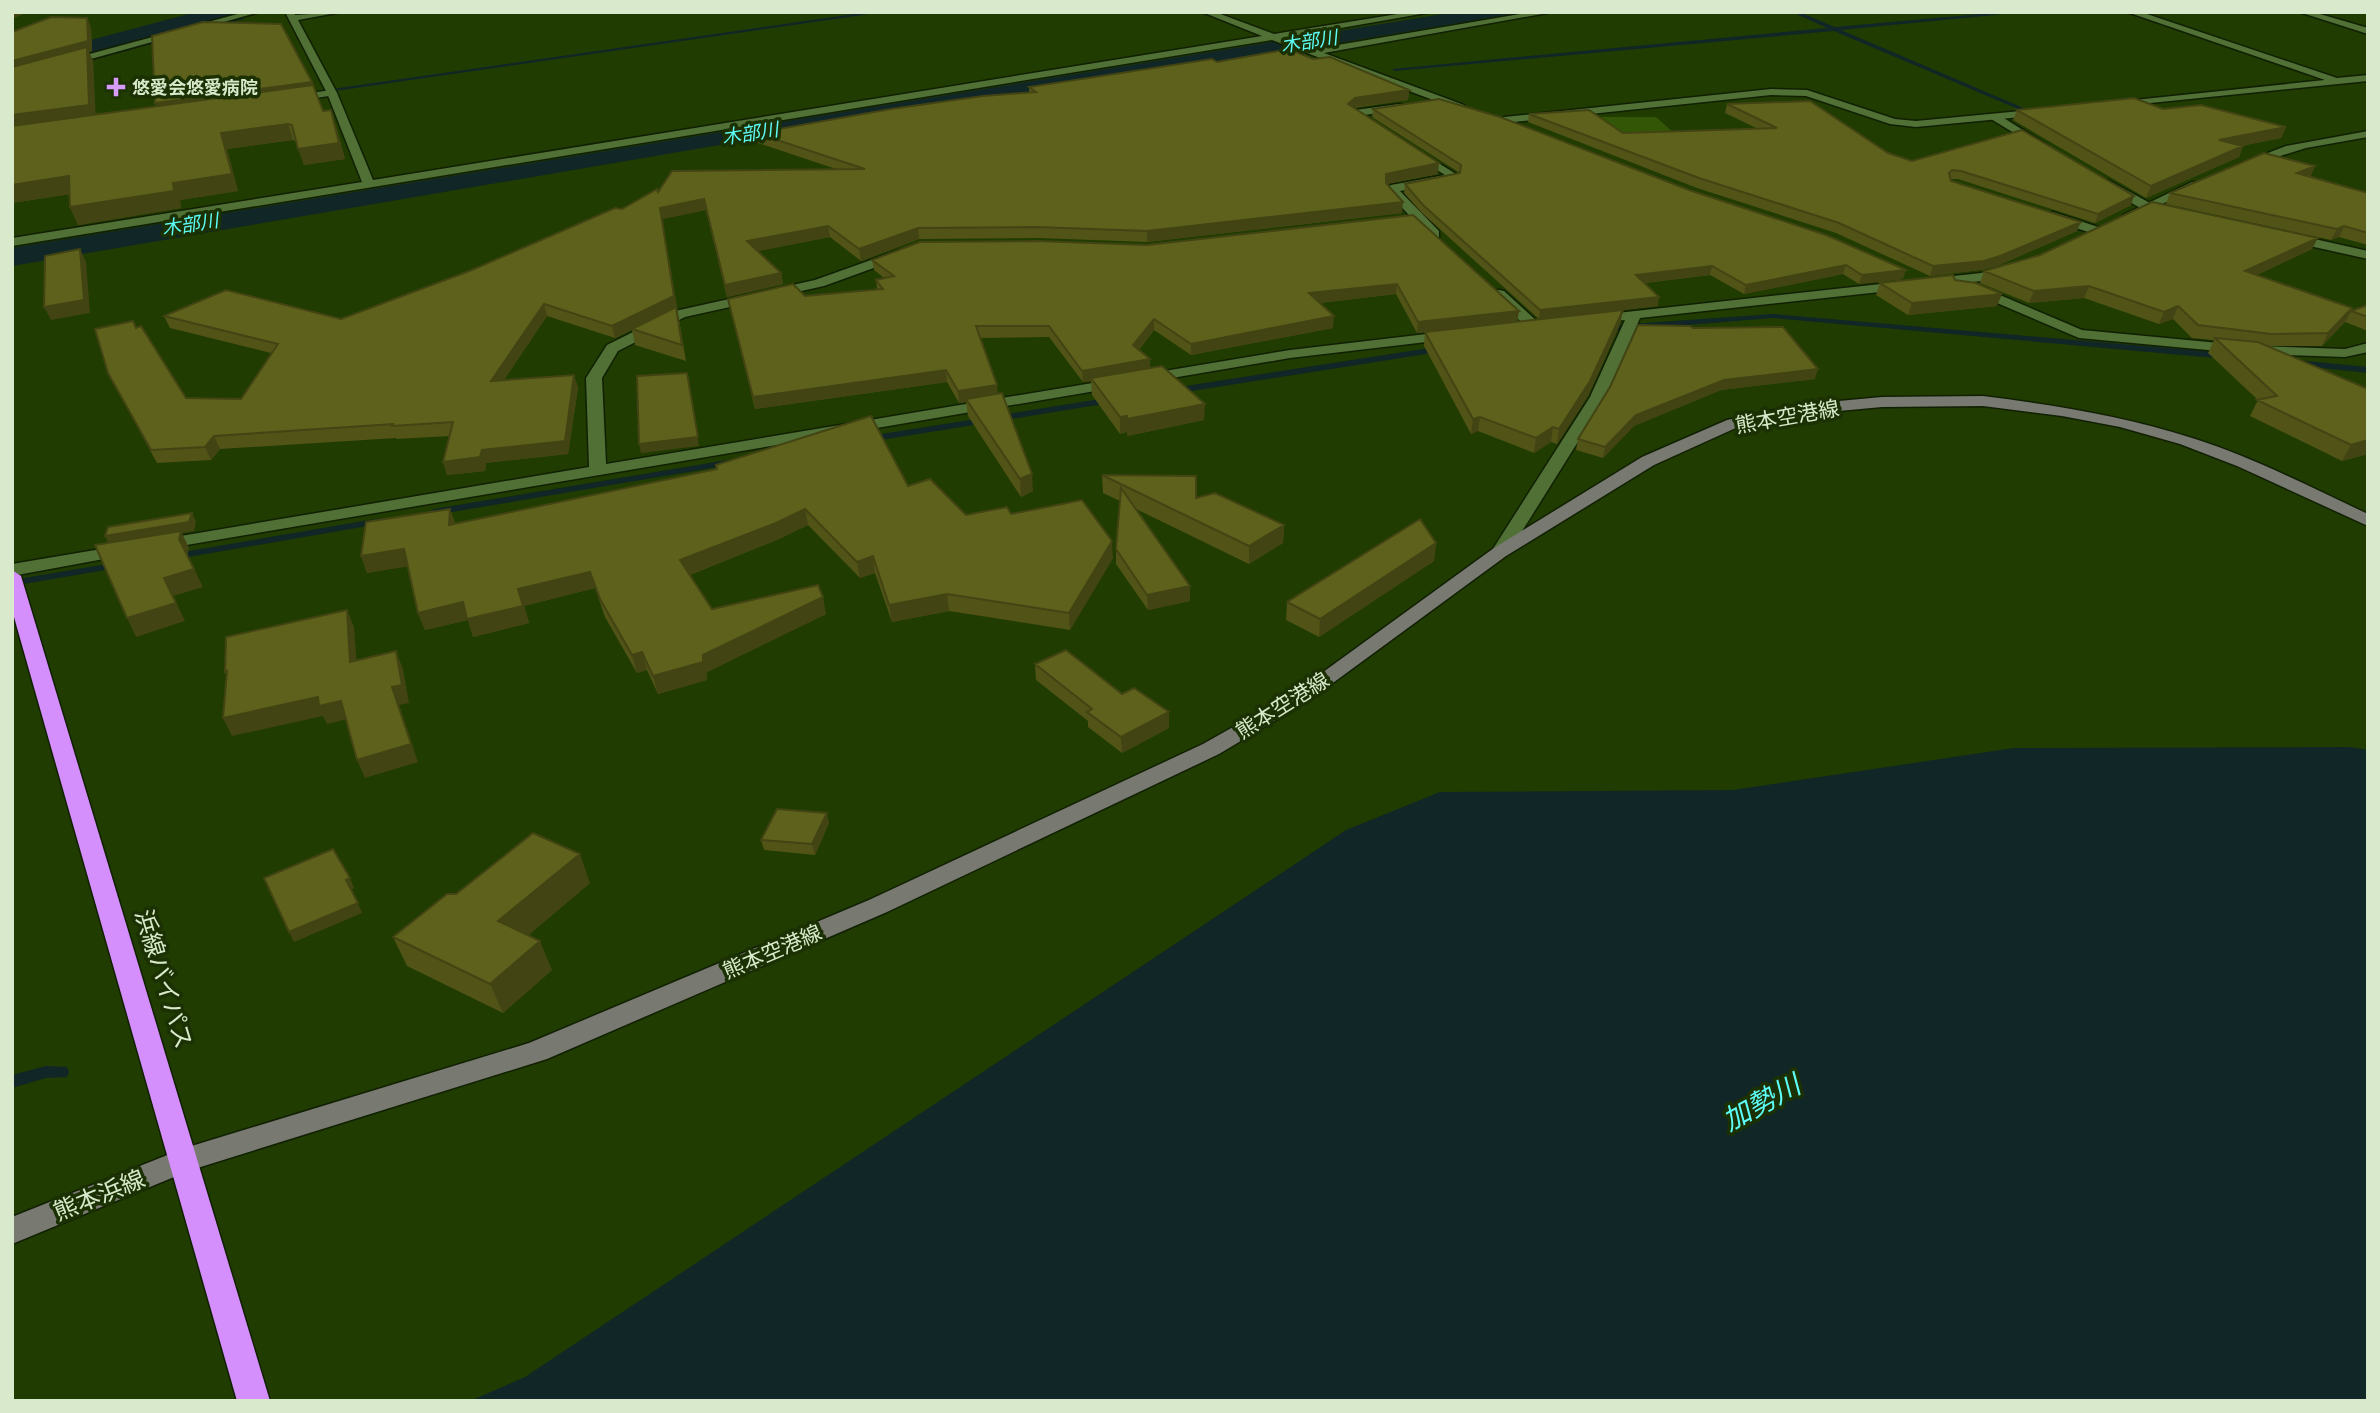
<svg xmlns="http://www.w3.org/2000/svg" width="2380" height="1413" font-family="Ubuntu,'Noto Sans JP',sans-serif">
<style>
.green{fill:#325606}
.water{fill:#112626}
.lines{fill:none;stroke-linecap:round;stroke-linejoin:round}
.stream{fill:#112626;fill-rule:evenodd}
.river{fill:#112626;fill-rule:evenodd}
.lane-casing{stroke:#112003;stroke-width:3}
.street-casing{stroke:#112003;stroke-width:3}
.secondary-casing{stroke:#112003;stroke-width:3}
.highway-casing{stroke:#112003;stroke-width:3}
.lane{fill:#507036;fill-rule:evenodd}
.street{fill:#507036;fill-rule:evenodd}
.secondary{fill:#787971;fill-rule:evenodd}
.highway{fill:#d58ffc;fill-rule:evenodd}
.wall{fill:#515317}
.shaded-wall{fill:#424413}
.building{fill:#5e611b;stroke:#424413;stroke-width:2}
.poi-dot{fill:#d79bf9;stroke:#1b3104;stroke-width:2.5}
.labels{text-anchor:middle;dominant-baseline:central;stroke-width:7;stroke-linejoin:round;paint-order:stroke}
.far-poi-label{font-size:18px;font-weight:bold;fill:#d8eacb;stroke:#1b3104;text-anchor:start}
.far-water-label{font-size:19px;font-style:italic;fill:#5dfdf9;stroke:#1b3104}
.street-label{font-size:21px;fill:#d8eacb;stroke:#1b3104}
.near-street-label{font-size:24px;fill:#d8eacb;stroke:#1b3104}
.near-water-label{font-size:28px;font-style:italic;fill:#5dfdf9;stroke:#1b3104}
</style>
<rect width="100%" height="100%" fill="#203c00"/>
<path class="green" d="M 1598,117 L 1656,117 L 1675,134 L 1612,135 Z"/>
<path class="water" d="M 1455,12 L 1526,12 L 731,143 L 12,266 L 12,248 Z
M 2351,747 L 2368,750 L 2368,1401 L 470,1401 L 525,1377 L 1346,830 L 1440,792 L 1733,790 L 2014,748 Z"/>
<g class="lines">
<path class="stream" d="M 868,12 L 883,12 L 300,96 L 297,94 Z
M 1792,12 L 1799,12 L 1835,27 L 2003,12 L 2025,12 L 1841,30 L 2042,116 L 2037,117 L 1834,31 L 1395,71 L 1392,69 L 1827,28 Z
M 1773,314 L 2226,353 L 2230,356 L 2226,359 L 1773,318 L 1602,332 L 1598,329 L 1602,326 Z
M 1442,346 L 1446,349 L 1445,351 L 1173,394 L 1168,391 L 1173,388 Z
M 2296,360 L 2368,367 L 2368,373 L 2293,365 L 2292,363 Z
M 1113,397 L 1116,398 L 1116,402 L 869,442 L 864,439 L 869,436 Z
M 733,459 L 738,462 L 736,464 L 434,515 L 429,512 L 434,509 Z
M 381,518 L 386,521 L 385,523 L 171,560 L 166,557 L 171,554 Z
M 119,562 L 124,565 L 123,567 L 12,586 L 12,580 Z
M 46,1066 L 67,1067 L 69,1072 L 67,1077 L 46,1078 L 12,1088 L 12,1075 Z"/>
<path class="river" d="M 196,12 L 248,12 L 244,19 L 12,82 L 12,61 Z"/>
<defs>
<path id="lane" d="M 332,90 L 336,91 L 336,95 L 288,102 L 283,99 L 288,96 Z
M 1991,115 L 1999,115 L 2047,145 L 2037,147 L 1991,119 Z
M 2108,180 L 2150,203 L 2177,212 L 2171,216 L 2142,209 L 2104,187 L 2102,184 Z
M 2288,233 L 2368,251 L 2368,259 L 2283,240 L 2282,237 Z"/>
<path id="street" d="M 245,12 L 260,12 L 12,81 L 12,75 Z
M 285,12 L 294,12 L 295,15 L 342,12 L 298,20 L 337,93 L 373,180 L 1262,36 L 1202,12 L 1215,12 L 1274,34 L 1410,12 L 1432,12 L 1284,38 L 1314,49 L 1532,12 L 1553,12 L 1324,53 L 1464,105 L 1464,109 L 1460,110 L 1272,40 L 12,246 L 12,238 L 362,182 L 327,93 Z
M 2127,12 L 2141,12 L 2337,78 L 2368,75 L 2368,81 L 2111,107 L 2110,105 L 2115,102 L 2325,80 Z
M 2299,12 L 2313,12 L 2368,28 L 2368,34 Z
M 1771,89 L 1807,90 L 1895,119 L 1916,121 L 2041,109 L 2046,112 L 2041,115 L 1916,127 L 1890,124 L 1806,96 L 1771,95 L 1504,123 L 1499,120 L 1504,117 Z
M 1399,104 L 1403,105 L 1403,109 L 1365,115 L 1377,125 L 1372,128 L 1350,113 L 1355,110 Z
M 2368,131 L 2368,137 L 2306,148 L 2245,167 L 2239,164 L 2286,146 Z
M 1414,148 L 1461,177 L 1455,181 L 1400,191 L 1439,231 L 1439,237 L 1429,237 L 1385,189 L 1391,185 L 1445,175 L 1410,153 L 1410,149 Z
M 2192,182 L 2202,185 L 2133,218 L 2129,219 L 2123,215 Z
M 2053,212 L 2101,228 L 2103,231 L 2097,235 L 2049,219 L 2049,213 Z
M 899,250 L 904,251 L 904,257 L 824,286 L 685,317 L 618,351 L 602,378 L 606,464 L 1290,350 L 1452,331 L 1459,335 L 1452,339 L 1290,358 L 157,550 L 148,545 L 157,540 L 589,467 L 586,378 L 607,345 L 675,311 L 815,280 Z
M 2008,266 L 2015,270 L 2013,273 L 1982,281 L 1640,318 L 1606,397 L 1509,552 L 1500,557 L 1491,552 L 1590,397 L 1625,320 L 1595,323 L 1588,319 L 1590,316 L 1981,273 Z
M 1974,284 L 2082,330 L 2240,345 L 2247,349 L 2240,353 L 2079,338 L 1969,291 L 1967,288 Z
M 1499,290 L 1504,291 L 1539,323 L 1541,326 L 1539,329 L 1529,329 L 1494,297 L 1494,291 Z
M 2368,343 L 2368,352 L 2345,357 L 2255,354 L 2248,350 L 2255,346 L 2345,349 Z
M 125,545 L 131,546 L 134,550 L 131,554 L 12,576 L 12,564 Z"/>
<path id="secondary" d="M 1983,396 C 2054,405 2124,416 2192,438 C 2253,457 2310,487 2368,514 L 2368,526 L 2237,466 L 2180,444 L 2120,427 L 2062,416 L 1983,406 L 1882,407 L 1796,415 L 1738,427 L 1654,465 L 1506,556 L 1311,699 L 1219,754 L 887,912 L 547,1059 L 191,1170 L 12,1244 L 12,1217 L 185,1148 L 529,1043 L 869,900 L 1203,744 L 1297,691 L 1494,548 L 1642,457 L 1727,420 L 1796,405 L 1882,397 Z"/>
<path id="highway" d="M 12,570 L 21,576 L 270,1401 L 237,1401 L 12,610 Z"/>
</defs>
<use href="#lane" class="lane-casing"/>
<use href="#street" class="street-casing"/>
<use href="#secondary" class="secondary-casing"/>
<use href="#highway" class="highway-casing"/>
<use href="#lane" class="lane"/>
<use href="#street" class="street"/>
<use href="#secondary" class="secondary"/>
<use href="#highway" class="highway"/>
</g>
<path class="wall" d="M 87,18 L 91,28 L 92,51 L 89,52 L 93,61 L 95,114 L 156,106 L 312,82 L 323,111 L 336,126 L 345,159 L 304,165 L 296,141 L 293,140 L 227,149 L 238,191 L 180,200 L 181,208 L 78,225 L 70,207 L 70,194 L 12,203 L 12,32 Z
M 1313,59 L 1409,90 L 1408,100 L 1354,108 L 1438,174 L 1387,184 L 1402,213 L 1147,242 L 1038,238 L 919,239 L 861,261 L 830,237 L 757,251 L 781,273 L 783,284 L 727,297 L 706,210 L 662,219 L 686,361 L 635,345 L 632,330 L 615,338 L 547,316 L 504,380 L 574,375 L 578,388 L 568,454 L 486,463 L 485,471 L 447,475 L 443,462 L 450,436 L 397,439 L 396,438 L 220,449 L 211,460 L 157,463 L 108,373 L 133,321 L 136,328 L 186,398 L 241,399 L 271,353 L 170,328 L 164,316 L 341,319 L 472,270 L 622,209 L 658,192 L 836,169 L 758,143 L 756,133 L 1029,93 L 1029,87 L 1217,62 Z
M 1727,104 L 1912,161 L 2131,205 L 2095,223 L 1958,179 L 1951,179 L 1951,181 L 2077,231 L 1997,266 L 1980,270 L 1930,276 L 1836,233 L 1697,188 L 1528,122 L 1529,114 L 1623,133 L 1758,129 L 1725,113 Z
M 1373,109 L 1903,279 L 1859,284 L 1843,274 L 1744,294 L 1710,275 L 1645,283 L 1658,306 L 1539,319 L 1422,213 L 1404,193 L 1405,184 L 1460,173 L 1372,117 Z
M 2163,109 L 2286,127 L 2281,138 L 2241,146 L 2243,146 L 2239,157 L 2146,198 L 2013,120 L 2017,110 Z
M 2311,176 L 2309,177 L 2368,193 L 2368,245 L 2339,237 L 2331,240 L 2166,204 L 2170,193 Z
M 1413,215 L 1519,311 L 1517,322 L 1623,310 L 1620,324 L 1588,396 L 1557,444 L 1551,442 L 1534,453 L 1478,431 L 1471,434 L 1424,346 L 1425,332 L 1417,333 L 1396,294 L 1320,303 L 1333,328 L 1191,355 L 1154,330 L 1139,350 L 1150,368 L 1204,420 L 1127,436 L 1127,432 L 1120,434 L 1092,395 L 1091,381 L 1083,382 L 1049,337 L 980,338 L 998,394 L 1033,491 L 1021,497 L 968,416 L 966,402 L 959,403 L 947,382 L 755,409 L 728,299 L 805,296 L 877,289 L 876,280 L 884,278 L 874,270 L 872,260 L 1147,245 Z
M 2312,249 L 2257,275 L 2352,308 L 2346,321 L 2322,346 L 2268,346 L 2368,454 L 2342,461 L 2250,416 L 2258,400 L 2208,353 L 2214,340 L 2192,338 L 2173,319 L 2159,324 L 2084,298 L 2029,303 L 1980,283 L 1984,271 Z
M 1955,280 L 1997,306 L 1908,315 L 1876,295 L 1880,283 Z
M 2368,305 L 2368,331 L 2345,322 L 2351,311 Z
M 1693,328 L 1815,379 L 1721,390 L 1634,426 L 1603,458 L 1576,450 L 1578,439 L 1610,387 Z
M 1102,475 L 1196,498 L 1284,525 L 1283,543 L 1249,564 L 1136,509 L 1190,601 L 1148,610 L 1116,564 L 1116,549 L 1120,501 L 1103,493 Z
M 908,486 L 966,515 L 1011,514 L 1113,558 L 1070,630 L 949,611 L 892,622 L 875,573 L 860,578 L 808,525 L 779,539 L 690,575 L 712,609 L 826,614 L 707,672 L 707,680 L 658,694 L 647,670 L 637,673 L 605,617 L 595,588 L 524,606 L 529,623 L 473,637 L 468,620 L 425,630 L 418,613 L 408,566 L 367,573 L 361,556 L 450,509 L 455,523 Z
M 1436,543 L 1434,561 L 1319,637 L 1286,620 L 1287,602 Z
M 1035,664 L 1122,694 L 1169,712 L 1169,728 L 1122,753 L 1088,727 L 1088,721 L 1036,680 Z
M 829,823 L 815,855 L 764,850 L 761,840 Z
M 590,883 L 528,935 L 552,970 L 503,1013 L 407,966 L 393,937 L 456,894 Z"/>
<path class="shaded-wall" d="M 12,12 L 28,12 L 12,19 Z
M 87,18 L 91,28 L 92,51 L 89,52 L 93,61 L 96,121 L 12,132 L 12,61 Z
M 312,82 L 314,90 L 158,112 L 155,103 Z
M 1409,90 L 1408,100 L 1355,107 L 1348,114 L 1348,104 L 1355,98 Z
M 331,110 L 345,159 L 304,165 L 298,149 Z
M 288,124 L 293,140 L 227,149 L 238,191 L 180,200 L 181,208 L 78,225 L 70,207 L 173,183 L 221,133 Z
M 2286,127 L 2281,138 L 2215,151 L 2219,140 Z
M 2243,146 L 2239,157 L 2146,198 L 2151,186 Z
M 1439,163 L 1438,174 L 1385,184 L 1386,174 Z
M 2315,166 L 2311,176 L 2293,184 L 2297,173 Z
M 69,176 L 77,193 L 12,203 L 12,185 Z
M 2134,196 L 2131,205 L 2095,223 L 2098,214 Z
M 704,199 L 706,210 L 662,219 L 686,361 L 676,308 L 615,338 L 612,326 L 660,208 Z
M 1403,202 L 1402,213 L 1147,242 L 1147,231 Z
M 2081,222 L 2077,231 L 1997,266 L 1980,270 L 1930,276 L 1933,266 Z
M 828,226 L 830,237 L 749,253 L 747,241 Z
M 2344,226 L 2339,237 L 2331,240 L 2337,229 Z
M 918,228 L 919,239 L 861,261 L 859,249 Z
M 2318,238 L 2312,249 L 2240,283 L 2245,271 Z
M 80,249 L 86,262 L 90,313 L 51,320 L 44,307 Z
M 1846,265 L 1843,274 L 1744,294 L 1746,285 Z
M 1712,266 L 1710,275 L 1635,284 L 1636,275 Z
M 1906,270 L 1903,279 L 1859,284 L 1862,275 Z
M 781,273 L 783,284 L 727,297 L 725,285 Z
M 1397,284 L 1396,294 L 1309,304 L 1309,293 Z
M 2089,286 L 2084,298 L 2029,303 L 2034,291 Z
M 2002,294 L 1997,306 L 1908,315 L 1912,303 Z
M 1659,297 L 1658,306 L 1539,319 L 1540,310 Z
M 544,304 L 547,316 L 494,394 L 491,381 Z
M 2178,306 L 2173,319 L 2159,324 L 2164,312 Z
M 2352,308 L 2346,321 L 2322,346 L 2328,333 Z
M 1623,310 L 1620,324 L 1588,396 L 1557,444 L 1559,429 Z
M 1519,311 L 1517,322 L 1417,333 L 1418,322 Z
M 1334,316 L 1333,328 L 1191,355 L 1191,344 Z
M 1154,319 L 1154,330 L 1134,356 L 1133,345 Z
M 1150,359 L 1150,371 L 1091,378 L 1091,381 L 1083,382 L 1082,371 Z
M 1818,369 L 1815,379 L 1721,390 L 1634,426 L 1603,458 L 1605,447 L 1636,415 L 1724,380 Z
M 946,370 L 947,382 L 755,409 L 753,397 Z
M 574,375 L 578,388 L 568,454 L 486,463 L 485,471 L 447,475 L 443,462 L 482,450 Z
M 689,381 L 699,446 L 641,453 L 639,444 Z
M 997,385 L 998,396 L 966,399 L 966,402 L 959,403 L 958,391 Z
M 1205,404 L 1204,420 L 1127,436 L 1127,432 L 1120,434 L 1120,417 Z
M 1480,417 L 1478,431 L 1471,434 L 1473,419 Z
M 1553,427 L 1551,442 L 1534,453 L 1536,438 Z
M 214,436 L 220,449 L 211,460 L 205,447 Z
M 2368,440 L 2368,454 L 2342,461 L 2351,445 Z
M 1032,474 L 1033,491 L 1021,497 L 1020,479 Z
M 450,509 L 455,526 L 449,525 Z
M 805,509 L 808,525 L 779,539 L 684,577 L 680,560 Z
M 192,513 L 196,522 L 194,531 L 182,533 L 189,548 L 187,557 L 109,545 L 105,536 Z
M 1284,525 L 1283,543 L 1249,564 L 1249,546 Z
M 1112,541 L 1113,558 L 1070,630 L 1069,613 Z
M 1436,543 L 1434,561 L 1319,637 L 1320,619 Z
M 404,549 L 410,566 L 367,573 L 361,556 Z
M 873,556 L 875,573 L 860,578 L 857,562 Z
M 194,569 L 203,587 L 173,596 L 185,621 L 136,637 L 127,618 L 164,578 Z
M 590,572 L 595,588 L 524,606 L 529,623 L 473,637 L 468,620 L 425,630 L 418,613 Z
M 1190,586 L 1190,601 L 1148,610 L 1147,595 Z
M 947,594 L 949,611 L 892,622 L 889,605 Z
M 823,597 L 826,614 L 707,672 L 707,680 L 658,694 L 653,676 L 703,655 Z
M 347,610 L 354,627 L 358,680 L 350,662 Z
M 396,651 L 403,669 L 409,703 L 399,705 L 418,762 L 365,778 L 357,760 L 392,687 Z
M 642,652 L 647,670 L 637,673 L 632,655 Z
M 318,697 L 341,701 L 348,719 L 327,724 L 323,716 L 232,736 L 223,718 Z
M 1169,712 L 1169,728 L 1122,753 L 1121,737 Z
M 827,813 L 829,823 L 815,855 L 812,844 Z
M 580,854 L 590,883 L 510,951 L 498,921 Z
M 350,878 L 354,888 L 351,890 L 346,880 Z
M 358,903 L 362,913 L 294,942 L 289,932 Z
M 540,941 L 552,970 L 503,1013 L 490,984 Z"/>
<path class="building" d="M 51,17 L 87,18 L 88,41 L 12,61 L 12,32 Z
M 203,22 L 281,24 L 312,82 L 155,103 L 152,36 Z
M 87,47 L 89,105 L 12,115 L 12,67 Z
M 1289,49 L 1313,59 L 1330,57 L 1409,90 L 1355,98 L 1348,104 L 1439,163 L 1386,174 L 1386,183 L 1403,202 L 1147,231 L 1037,227 L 918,228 L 859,249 L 828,226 L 747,241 L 781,273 L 725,285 L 704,199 L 660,208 L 674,296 L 612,326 L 544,304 L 491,381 L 574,375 L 565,441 L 482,450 L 480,457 L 443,462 L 453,422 L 392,426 L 393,424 L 214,436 L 205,447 L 151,450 L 108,373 L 95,329 L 133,321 L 136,328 L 141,326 L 186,398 L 241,399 L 278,344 L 164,316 L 226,290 L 341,319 L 472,270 L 615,208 L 622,209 L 657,189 L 658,192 L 672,171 L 865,169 L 756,133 L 891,109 L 983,96 L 1036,92 L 1029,87 L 1212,59 L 1217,62 Z
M 313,85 L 323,111 L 331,110 L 339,143 L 298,149 L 292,125 L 288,124 L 221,133 L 232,174 L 173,183 L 174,191 L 70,207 L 69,176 L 12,185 L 12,126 Z
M 2134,98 L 2163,109 L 2201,105 L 2286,127 L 2219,140 L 2243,146 L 2151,186 L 2017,110 Z
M 1439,99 L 1500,117 L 1689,190 L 1826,235 L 1906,270 L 1862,275 L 1846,265 L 1746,285 L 1712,266 L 1636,275 L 1659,297 L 1540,310 L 1423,205 L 1405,184 L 1460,173 L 1461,165 L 1373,109 Z
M 1810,101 L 1888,153 L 1912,161 L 2022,130 L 2134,196 L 2098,214 L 1961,171 L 1952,170 L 1949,173 L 1951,181 L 2081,222 L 2000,256 L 1984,261 L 1933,266 L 1839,223 L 1699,178 L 1529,114 L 1589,110 L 1623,133 L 1777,128 L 1727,104 Z
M 2264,153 L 2315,166 L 2297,173 L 2368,193 L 2368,233 L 2344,226 L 2337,229 L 2170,193 Z
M 2152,202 L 2318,238 L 2245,271 L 2352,308 L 2328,333 L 2271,334 L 2198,325 L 2178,306 L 2164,312 L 2089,286 L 2034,291 L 1984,271 L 2040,255 Z
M 1413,215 L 1519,311 L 1418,322 L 1397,284 L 1309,293 L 1334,316 L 1191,344 L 1154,319 L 1133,345 L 1150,359 L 1082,371 L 1049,326 L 976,326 L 997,385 L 958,391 L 946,370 L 753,397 L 728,299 L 793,284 L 805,296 L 883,289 L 876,280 L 894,276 L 872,260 L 920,242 L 1037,241 L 1147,245 Z
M 80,249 L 84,300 L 44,307 L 45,256 Z
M 1953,275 L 1955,280 L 1976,283 L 2002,294 L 1912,303 L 1880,283 Z
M 2368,305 L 2368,317 L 2351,311 Z
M 676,307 L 682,345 L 632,329 Z
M 1623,310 L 1590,381 L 1559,429 L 1553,427 L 1536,438 L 1480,417 L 1473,419 L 1425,332 Z
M 1638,325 L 1690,326 L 1693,328 L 1783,327 L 1818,369 L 1724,380 L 1636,415 L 1605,447 L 1578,439 L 1610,387 Z
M 2215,338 L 2258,342 L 2368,389 L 2368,440 L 2351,445 L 2257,400 L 2277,396 Z
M 1162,366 L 1205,404 L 1127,419 L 1127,416 L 1120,417 L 1091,378 Z
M 687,373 L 698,437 L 639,444 L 637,376 Z
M 1002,393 L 1032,474 L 1020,479 L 966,399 Z
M 871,416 L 908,486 L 930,479 L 966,515 L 1007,507 L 1011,514 L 1082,500 L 1112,541 L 1069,613 L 947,594 L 889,605 L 873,556 L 857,562 L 805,509 L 776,523 L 680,560 L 712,609 L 818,585 L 823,597 L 703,655 L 703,662 L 653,676 L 642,652 L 632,655 L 600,599 L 590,572 L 518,589 L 523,606 L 467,619 L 463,602 L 418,613 L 404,549 L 361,556 L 366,522 L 450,509 L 449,525 L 717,469 L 716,465 Z
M 1102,475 L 1196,476 L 1196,498 L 1215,493 L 1284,525 L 1249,546 Z
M 1121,488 L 1190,586 L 1147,595 L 1116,549 Z
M 192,513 L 189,522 L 105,536 L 108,527 Z
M 1420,519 L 1436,543 L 1320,619 L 1287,602 Z
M 181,531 L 179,539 L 194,569 L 164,578 L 176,603 L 127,618 L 95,545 Z
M 347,610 L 350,662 L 396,651 L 402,685 L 392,687 L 411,744 L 357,760 L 341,701 L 319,706 L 318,697 L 223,718 L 227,671 L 225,672 L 226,637 Z
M 1066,650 L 1122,694 L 1134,688 L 1169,712 L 1121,737 L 1087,712 L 1092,709 L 1035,664 Z
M 777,809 L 827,813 L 812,844 L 761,840 Z
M 533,833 L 580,854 L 498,921 L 540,941 L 490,984 L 393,937 L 447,894 L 456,894 Z
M 333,849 L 350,878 L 346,880 L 358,903 L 289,932 L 264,878 Z"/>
<path class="poi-dot" d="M112.5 76.5h7v7h7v7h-7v7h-7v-7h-7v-7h7z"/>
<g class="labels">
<g class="far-poi-label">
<text x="132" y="87">悠愛会悠愛病院</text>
</g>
<g class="far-water-label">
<text transform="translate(1309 41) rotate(-9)">木部川</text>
<text transform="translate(750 133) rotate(-9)">木部川</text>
<text transform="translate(190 224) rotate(-9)">木部川</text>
</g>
<g class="street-label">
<text transform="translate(1787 416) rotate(-10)">熊本空港線</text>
<text transform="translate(1282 705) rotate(-32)">熊本空港線</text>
<text transform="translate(772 951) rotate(-23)">熊本空港線</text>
</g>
<g class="near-street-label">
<text transform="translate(164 979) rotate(73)">浜線バイパス</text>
<text transform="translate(99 1195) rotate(-22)">熊本浜線</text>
</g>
<g class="near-water-label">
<text transform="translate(1761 1102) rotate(-29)">加勢川</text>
</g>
</g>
<rect width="2380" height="1413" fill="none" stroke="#d8eacb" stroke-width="28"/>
</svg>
